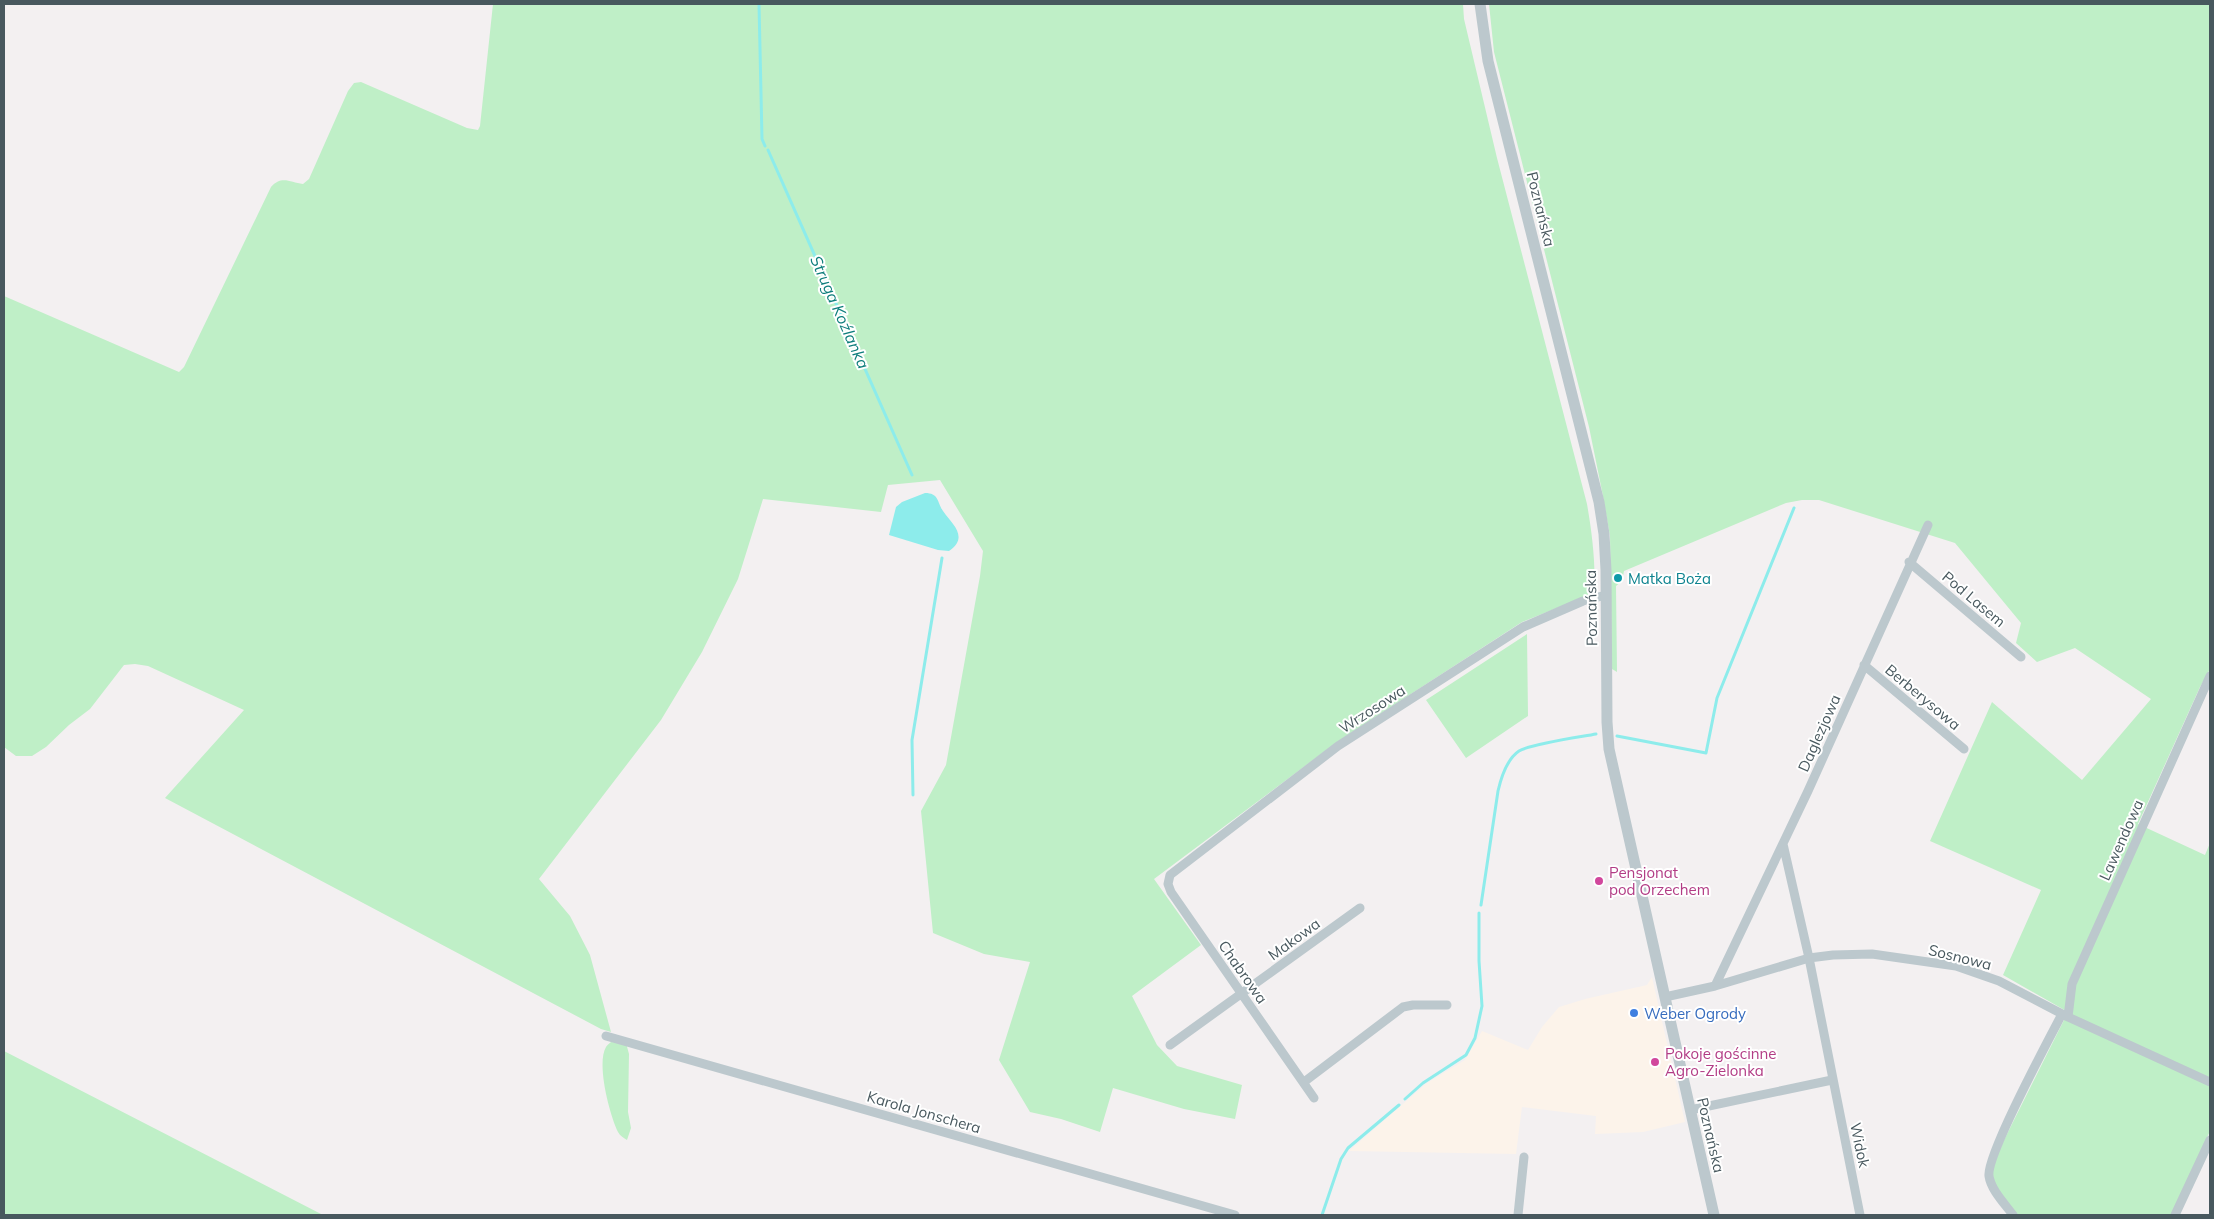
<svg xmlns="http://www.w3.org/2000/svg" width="2214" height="1219" font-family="Mulish,sans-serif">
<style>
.commercial{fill:#fcf3ea}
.green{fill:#bfefc7}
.water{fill:#8deceb}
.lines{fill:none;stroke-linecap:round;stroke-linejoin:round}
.stream{stroke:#8deceb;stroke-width:3}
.minor{stroke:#bcc8cd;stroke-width:9}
.tertiary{stroke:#bcc8cd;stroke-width:11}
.culture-dot{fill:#0f9aa8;stroke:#fff;stroke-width:2}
.hotel-dot{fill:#d1479c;stroke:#fff;stroke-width:2}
.shop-dot{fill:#3f7fe0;stroke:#fff;stroke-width:2}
.labels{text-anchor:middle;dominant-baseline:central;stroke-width:4;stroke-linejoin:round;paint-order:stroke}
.street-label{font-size:15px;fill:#48585e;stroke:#fff}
.culture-label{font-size:15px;fill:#0d838f;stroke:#fff;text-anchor:start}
.hotel-label{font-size:15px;fill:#b23c85;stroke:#fff;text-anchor:start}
.shop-label{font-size:15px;fill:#366cbe;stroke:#fff;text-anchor:start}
.water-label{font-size:16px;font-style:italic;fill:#0e7e7c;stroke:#fff}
</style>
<rect width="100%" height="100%" fill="#f3f0f1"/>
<path class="commercial" d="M 1652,977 L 1685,1122 L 1643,1132 L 1595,1134 L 1596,1116 L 1522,1107 L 1516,1154 L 1349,1151 L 1427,1083 L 1465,1060 L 1482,1031 L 1528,1050 L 1542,1027 L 1559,1007 L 1585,999 L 1647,985 Z"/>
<path class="green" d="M 493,4 L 1463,4 L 1464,19 L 1497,158 L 1587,504 C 1592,533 1596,564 1594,593 L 1522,622 L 1417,690 L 1337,742 L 1154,879 L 1201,945 L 1132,996 L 1157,1045 L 1177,1066 L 1242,1085 L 1235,1119 L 1184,1109 L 1113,1088 L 1100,1132 L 1061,1119 L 1030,1112 L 999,1060 L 1030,962 L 984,954 L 933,933 L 921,811 L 946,765 L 980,576 L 983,551 L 940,480 L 888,485 L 881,512 L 763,499 L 738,579 L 702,652 L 661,720 L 539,879 L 570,916 L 590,955 L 611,1032 L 601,1029 L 165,798 L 244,710 L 148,666 L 135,664 L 124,665 L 90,709 L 69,725 L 46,747 L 32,756 L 16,756 L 4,747 L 4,296 L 179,372 L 184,367 L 271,187 C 281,175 290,182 303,184 L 309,179 L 348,91 L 354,83 L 361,82 L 467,128 L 478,130 L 480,126 Z
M 1489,4 L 2210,4 L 2210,669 L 2200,687 L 2138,824 L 2205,855 L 2210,843 L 2210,1131 L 2171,1215 L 2016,1215 C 2003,1197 1990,1186 1993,1162 L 2068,1012 L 2003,975 L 2041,890 L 1930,841 L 1992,702 L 2082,780 L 2151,699 L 2075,648 L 2037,662 L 2016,643 L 2021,623 L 1955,543 L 1819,500 L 1802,500 L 1786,503 L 1624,571 L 1622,581 L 1616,586 L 1617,672 L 1612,669 L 1610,536 L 1602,491 L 1589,427 L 1494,52 Z
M 1527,634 L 1528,716 L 1466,758 L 1426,700 Z
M 611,1042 L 626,1043 L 629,1054 L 628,1112 L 631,1128 L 627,1140 C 624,1138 620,1136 618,1132 C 610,1116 596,1064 606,1047 C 607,1045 609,1044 611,1042 Z
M 4,1051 L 323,1215 L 4,1215 Z"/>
<path class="water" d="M 925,493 C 939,493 937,502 943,511 C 953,525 969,537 949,551 L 938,550 L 889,535 L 896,507 L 902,502 Z"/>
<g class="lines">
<path class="stream" d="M 759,4 L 762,139 L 765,146
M 768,150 L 912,475
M 1617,736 L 1706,753 L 1717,698 L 1794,508
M 913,795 L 912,740 L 942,558
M 1481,905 L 1498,791 C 1501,778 1507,759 1519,751 C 1530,744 1580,737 1596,734
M 1405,1099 L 1423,1083 L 1466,1055 L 1475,1038 L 1482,1006 L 1479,961 L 1479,913
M 1322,1215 L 1341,1159 L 1348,1148 L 1399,1105"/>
<path class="minor" d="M 1909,562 L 2021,657
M 1864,665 L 1964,749
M 1783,844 L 1809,958 L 1860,1215
M 1715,986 L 1809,958 L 1833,955 L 1872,954 L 1956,966 L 1999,981 L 2068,1017 L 2210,1082
M 1665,997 L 1715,986 L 1808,791 L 1928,525
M 2068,1017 L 2072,984 L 2210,676
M 606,1036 L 1235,1215
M 1170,1045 L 1360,908
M 1304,1082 L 1403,1007 L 1413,1005 L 1447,1005
M 1314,1098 L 1171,892 L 1168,884 L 1170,875 L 1338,746 L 1523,627 L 1583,601 L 1606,595
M 1690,1110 L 1832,1080
M 1518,1215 L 1524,1157
M 2013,1215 C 2005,1204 1991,1190 1989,1176 C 1986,1156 2049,1039 2062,1014
M 2175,1215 L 2210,1140"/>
<path class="tertiary" d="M 1480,4 L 1488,61 L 1599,502 L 1604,534 L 1606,570 L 1607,722 L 1609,749 L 1714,1215"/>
</g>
<circle class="culture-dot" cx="1618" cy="578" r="5"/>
<g class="hotel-dot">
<circle cx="1599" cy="881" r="5"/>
<circle cx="1655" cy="1062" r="5"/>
</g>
<circle class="shop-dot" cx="1634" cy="1013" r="5"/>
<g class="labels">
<g class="street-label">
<text transform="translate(1541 209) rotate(76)">Poznańska</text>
<text transform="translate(1974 599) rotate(40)">Pod Lasem</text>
<text transform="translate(1591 608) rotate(-91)">Poznańska</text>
<text transform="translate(1923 697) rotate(40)">Berberysowa</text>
<text transform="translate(1372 709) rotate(-33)">Wrzosowa</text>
<text transform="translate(1819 733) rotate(-66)">Daglezjowa</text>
<text transform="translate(2121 840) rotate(-66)">Lawendowa</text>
<text transform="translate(1294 939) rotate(-36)">Makowa</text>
<text transform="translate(1960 957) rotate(14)">Sosnowa</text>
<text transform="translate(1243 972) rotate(55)">Chabrowa</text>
<text transform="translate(924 1112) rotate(16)">Karola Jonschera</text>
<text transform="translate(1711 1135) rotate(77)">Poznańska</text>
<text transform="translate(1860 1145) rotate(78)">Widok</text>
</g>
<g class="culture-label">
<text x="1628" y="578">Matka Boża</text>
</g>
<g class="hotel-label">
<text x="1609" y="872">Pensjonat<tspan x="1609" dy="17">pod Orzechem</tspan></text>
<text x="1665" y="1053">Pokoje gościnne<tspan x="1665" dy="17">Agro-Zielonka</tspan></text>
</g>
<g class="shop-label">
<text x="1644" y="1013">Weber Ogrody</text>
</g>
<g class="water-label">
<text transform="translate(840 312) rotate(66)">Struga Koźlanka</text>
</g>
</g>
<rect width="2214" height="1219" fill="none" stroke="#48585e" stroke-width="10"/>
</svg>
